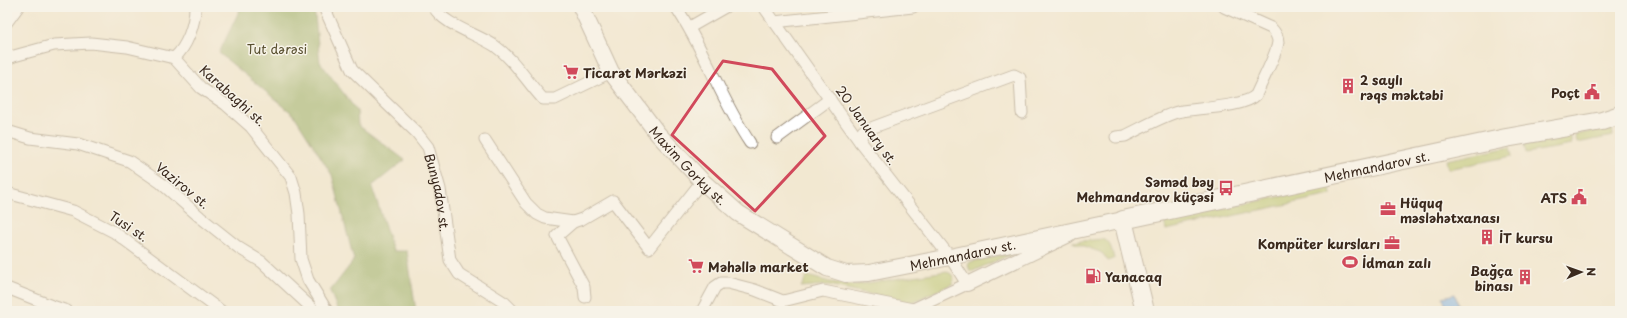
<svg xmlns="http://www.w3.org/2000/svg" width="1627" height="318" font-family="'Playpen Sans',sans-serif">
<style>
.green{fill:#b3c366;stroke:#777642}
.forest{fill:#8ea95b;stroke:#646a3c}
.water{fill:#7db3ec;stroke:#5c6e85}
.lines{fill:none;stroke-linecap:round;stroke-linejoin:round}
.minor-casing{stroke:#968978;stroke-width:13}
.tertiary-casing{stroke:#968978;stroke-width:16}
.secondary-casing{stroke:#968978;stroke-width:18}
.primary-casing{stroke:#968978;stroke-width:20}
.minor{stroke:#fff;stroke-width:11}
.tertiary{stroke:#fff;stroke-width:14}
.secondary{stroke:#fff;stroke-width:16}
.primary{stroke:#fff;stroke-width:18}
.marked{fill:none;stroke:#d1495b;stroke-width:3;stroke-linejoin:round}
.labels{text-anchor:middle;dominant-baseline:central;stroke-width:3;stroke-linejoin:round;paint-order:stroke}
.park-label{font-size:13px;fill:#595030;stroke:#f7f3e8}
.poi-label{font-size:13px;font-weight:bold;fill:#3b2a1e;stroke:#f7f3e8;text-anchor:start}
.street-label{font-size:13px;fill:#3b2a1e;stroke:#f7f3e8}
</style>
<rect width="100%" height="100%" fill="#f7f3e8"/>
<filter id="ink" filterUnits="userSpaceOnUse"><feTurbulence type="fractalNoise" baseFrequency=".025" numOctaves="2"/><feDisplacementMap in="SourceGraphic" scale="8" xChannelSelector="R" yChannelSelector="G"/><feConvolveMatrix kernelMatrix="1 2 1 2 8 2 1 2 1" color-interpolation-filters="sRGB"/></filter>
<filter id="wash" filterUnits="userSpaceOnUse"><feTurbulence type="fractalNoise" baseFrequency=".012" numOctaves="4" result="noise"/><feDisplacementMap in="SourceGraphic" scale="16" xChannelSelector="R" yChannelSelector="G"/><feGaussianBlur stdDeviation="0.9" result="paint"/><feColorMatrix in="noise" values="0 0 0 0 0 0 0 0 0 0 0 0 0 0 0 0 0 1.4 0 .05"/><feComposite in="paint" operator="in"/></filter>
<g filter="url(#wash)">
<rect width="100%" height="100%" fill="#f2e8d1"/>
<path class="green" d="M 1612,127 L 1613,136 L 1577,143 L 1575,135 Z
M 1570,135 L 1572,145 L 1526,153 L 1524,144 Z
M 1510,147 L 1512,156 L 1448,169 L 1446,160 Z
M 1330,186 L 1331,195 L 1166,230 L 1164,221 Z
M 1103,239 C 1111,242 1112,251 1114,259 L 1108,261 L 1103,254 L 1100,252 L 1072,242 Z
M 1018,251 L 973,271 L 970,271 L 968,265 L 970,262 Z
M 947,271 L 952,275 L 954,279 L 952,284 L 910,303 L 829,285 L 801,287 L 807,276 L 830,282 L 854,285 Z"/>
<path class="forest" d="M 241,7 L 314,7 L 320,62 L 357,111 L 358,125 L 405,160 L 372,186 L 393,251 L 407,251 L 416,311 L 338,311 L 330,291 L 354,260 L 332,175 L 294,115 L 219,53 Z"/>
<path class="water" d="M 1455,294 L 1460,311 L 1447,311 L 1443,297 Z"/>
</g>
<g filter="url(#ink)">
<g class="lines">
<defs>
<g id="minor">
<path id="s1" d="M 324,7 L 352,70 L 417,133 L 428,147 L 440,189 L 450,260 L 459,274 L 505,303 L 513,311"/>
<path d="M 434,7 C 442,24 479,35 495,46 C 515,60 527,82 543,99 L 555,99 L 611,72"/>
<path d="M 676,7 C 705,50 721,100 750,143"/>
<path d="M 764,7 L 860,142 L 950,257 L 967,284 L 909,311"/>
<path d="M 7,22 L 18,7"/>
<path d="M 774,22 L 913,7"/>
<path d="M 690,27 L 725,7"/>
<path d="M 174,58 C 187,47 195,24 195,7"/>
<path d="M 7,59 L 14,56 L 54,45 L 91,43 L 127,47 L 174,58 L 201,88 L 225,104 L 251,127 L 291,177 L 296,193 L 299,214 L 301,259 L 308,280 L 327,311"/>
<path d="M 7,131 L 30,138 L 78,144 L 129,161 L 161,183 L 200,217 L 239,248 L 262,262 L 315,311"/>
<path d="M 1116,137 L 1125,136 C 1140,129 1167,113 1182,111 C 1199,108 1245,107 1256,95 C 1261,83 1277,54 1278,42 C 1278,36 1275,32 1271,28 L 1224,7"/>
<path d="M 777,138 L 830,99"/>
<path d="M 485,140 L 526,203 L 537,214 L 545,218 L 573,222 L 582,219 L 613,201 L 649,248 L 702,181"/>
<path d="M 860,142 L 863,131 L 1014,75 L 1020,78 L 1022,113"/>
<path d="M 7,193 L 73,211 L 114,232 L 221,311"/>
<path d="M 573,222 L 557,236 L 584,287 L 585,297"/>
<path d="M 7,288 L 52,306 L 67,311"/>
<path d="M 702,311 L 715,287 L 721,283 L 728,283 L 755,290 L 783,301 L 823,291 L 913,309"/>
</g>
<path id="tertiary" d="M 967,284 L 1069,235"/>
<g id="secondary">
<path id="s2" d="M 581,7 L 611,72 L 658,134 L 702,181 L 738,213 L 827,268 L 846,274 L 869,273 L 950,257 L 1123,220"/>
</g>
<g id="primary">
<path id="s3" d="M 1145,311 L 1123,220 L 1506,138 L 1602,121 L 1620,115"/>
</g>
</defs>
<use href="#minor" class="minor-casing"/>
<use href="#tertiary" class="tertiary-casing"/>
<use href="#secondary" class="secondary-casing"/>
<use href="#primary" class="primary-casing"/>
<use href="#minor" class="minor"/>
<use href="#tertiary" class="tertiary"/>
<use href="#secondary" class="secondary"/>
<use href="#primary" class="primary"/>
</g>
</g>
<path d="M0 0H1627V318H0ZM 723,61 L 772,69 L 825,136 L 755,211 L 672,135 Z" fill="#f2e8d1" fill-opacity=".55" fill-rule="evenodd"/>
<path class="marked" d="M 723,61 L 772,69 L 825,136 L 755,211 L 672,135 Z"/>
<defs>
<symbol id="supermarket-bare" viewBox="-9 -9 18 18"><path d="M-6-5.5h2.5l.6 2H6L4.5 2H-2.5L-4.4-4H-6ZM-1.5 3.2a1.3 1.3 0 1 0 .1 0ZM3 3.2a1.3 1.3 0 1 0 .1 0Z" fill="#d1495b" stroke="#f7f3e8" stroke-width="2.5" paint-order="stroke"/></symbol>
<symbol id="building-bare" viewBox="-9 -9 18 18"><path d="M-4-6H4V6H1V3H-1V6H-4ZM-2.5-4.3h1.7v1.8h-1.7ZM.8-4.3h1.7v1.8H.8ZM-2.5-1h1.7V.8h-1.7ZM.8-1h1.7V.8H.8Z" fill="#d1495b" stroke="#f7f3e8" stroke-width="2.5" paint-order="stroke"/></symbol>
<symbol id="civic-bare" viewBox="-9 -9 18 18"><path d="M-.6-6.5H3V-4.5H.6V-3L4-1V1h2V6H-6V1h2V-1L-.6-3ZM-1.2 2.5V6h2.4V2.5Z" fill="#d1495b" stroke="#f7f3e8" stroke-width="2.5" paint-order="stroke"/></symbol>
<symbol id="bus-bare" viewBox="-9 -9 18 18"><path d="M-5-6H5V4H4V6H2V4H-2V6H-4V4H-5ZM-3.5-4V0h7V-4ZM-3.5 1.2v1.5H-2V1.2ZM2 1.2v1.5H3.5V1.2Z" fill="#d1495b" stroke="#f7f3e8" stroke-width="2.5" paint-order="stroke"/></symbol>
<symbol id="office-bare" viewBox="-9 -9 18 18"><path d="M-6-3h4V-5.5h4V-3h4V5H-6ZM-1-4.5V-3h2v-1.5ZM-6 0V1H6V0Z" fill="#d1495b" stroke="#f7f3e8" stroke-width="2.5" paint-order="stroke"/></symbol>
<symbol id="stadium-bare" viewBox="-9 -9 18 18"><path d="M0-5a6.5 5 0 1 0 0 10a6.5 5 0 1 0 0-10ZM-3.5-1.8h7v3.6h-7Z" fill="#d1495b" stroke="#f7f3e8" stroke-width="2.5" paint-order="stroke"/></symbol>
<symbol id="fuel-bare" viewBox="-9 -9 18 18"><path d="M-5.5-6h7V0h2V4h1.3V-2.5L3-4.5l.8-.8L6-3V5H2.5V1h-1V6h-7ZM-4.2-4.7v3.2H.2V-4.7Z" fill="#d1495b" stroke="#f7f3e8" stroke-width="2.5" paint-order="stroke"/></symbol>
</defs>
<g fill-rule="evenodd">
<use href="#supermarket-bare" x="560" y="61" width="22" height="22"/>
<use href="#building-bare" x="1337" y="75" width="22" height="22"/>
<use href="#civic-bare" x="1581" y="81" width="22" height="22"/>
<use href="#bus-bare" x="1215" y="177" width="22" height="22"/>
<use href="#civic-bare" x="1568" y="186" width="22" height="22"/>
<use href="#office-bare" x="1377" y="198" width="22" height="22"/>
<use href="#building-bare" x="1476" y="226" width="22" height="22"/>
<use href="#office-bare" x="1381" y="232" width="22" height="22"/>
<use href="#stadium-bare" x="1339" y="251" width="22" height="22"/>
<use href="#supermarket-bare" x="685" y="255" width="22" height="22"/>
<use href="#fuel-bare" x="1082" y="265" width="22" height="22"/>
<use href="#building-bare" x="1514" y="266" width="22" height="22"/>
</g>
<g class="labels">
<g class="park-label">
<text x="277" y="48">Tut dərəsi</text>
</g>
<g class="poi-label">
<text x="583" y="72">Ticarət Mərkəzi</text>
<text x="1360" y="79">2 saylı<tspan x="1360" dy="15">rəqs məktəbi</tspan></text>
<text x="1580" y="92" text-anchor="end">Poçt</text>
<text x="1214" y="181" text-anchor="end">Səməd bəy<tspan x="1214" dy="15">Mehmandarov küçəsi</tspan></text>
<text x="1567" y="197" text-anchor="end">ATS</text>
<text x="1400" y="202">Hüquq<tspan x="1400" dy="15">məsləhətxanası</tspan></text>
<text x="1499" y="237">İT kursu</text>
<text x="1380" y="243" text-anchor="end">Kompüter kursları</text>
<text x="1362" y="262">İdman zalı</text>
<text x="708" y="266">Məhəllə market</text>
<text x="1513" y="270" text-anchor="end">Bağça<tspan x="1513" dy="15">binası</tspan></text>
<text x="1105" y="276">Yanacaq</text>
</g>
<g class="street-label">
<text transform="translate(233 95) rotate(42)">Karabaghi st.</text>
<text transform="translate(867 125) rotate(54)">20 January st.</text>
<text stroke="none"><textPath href="#s2" startOffset="193">Maxim Gorky st.</textPath></text>
<text stroke="none"><textPath href="#s3" startOffset="353">Mehmandarov st.</textPath></text>
<text transform="translate(183 185) rotate(39)">Vazirov st.</text>
<text stroke="none"><textPath href="#s1" startOffset="224">Bunyadov st.</textPath></text>
<text transform="translate(129 226) rotate(33)">Tusi st.</text>
<text stroke="none"><textPath href="#s2" startOffset="505">Mehmandarov st.</textPath></text>
</g>
</g>
<rect width="1627" height="318" fill="none" stroke="#f7f3e8" stroke-width="24"/>
<g transform="translate(1581 272) rotate(88)" stroke="#f7f3e8" stroke-width="3" paint-order="stroke">
<path d="M0-3L7 15L0 10L-7 15Z" fill="#3b2a1e"/>
<text y="-6" font-size="11" font-weight="bold" text-anchor="middle" fill="#3b2a1e">N</text>
</g>
</svg>
